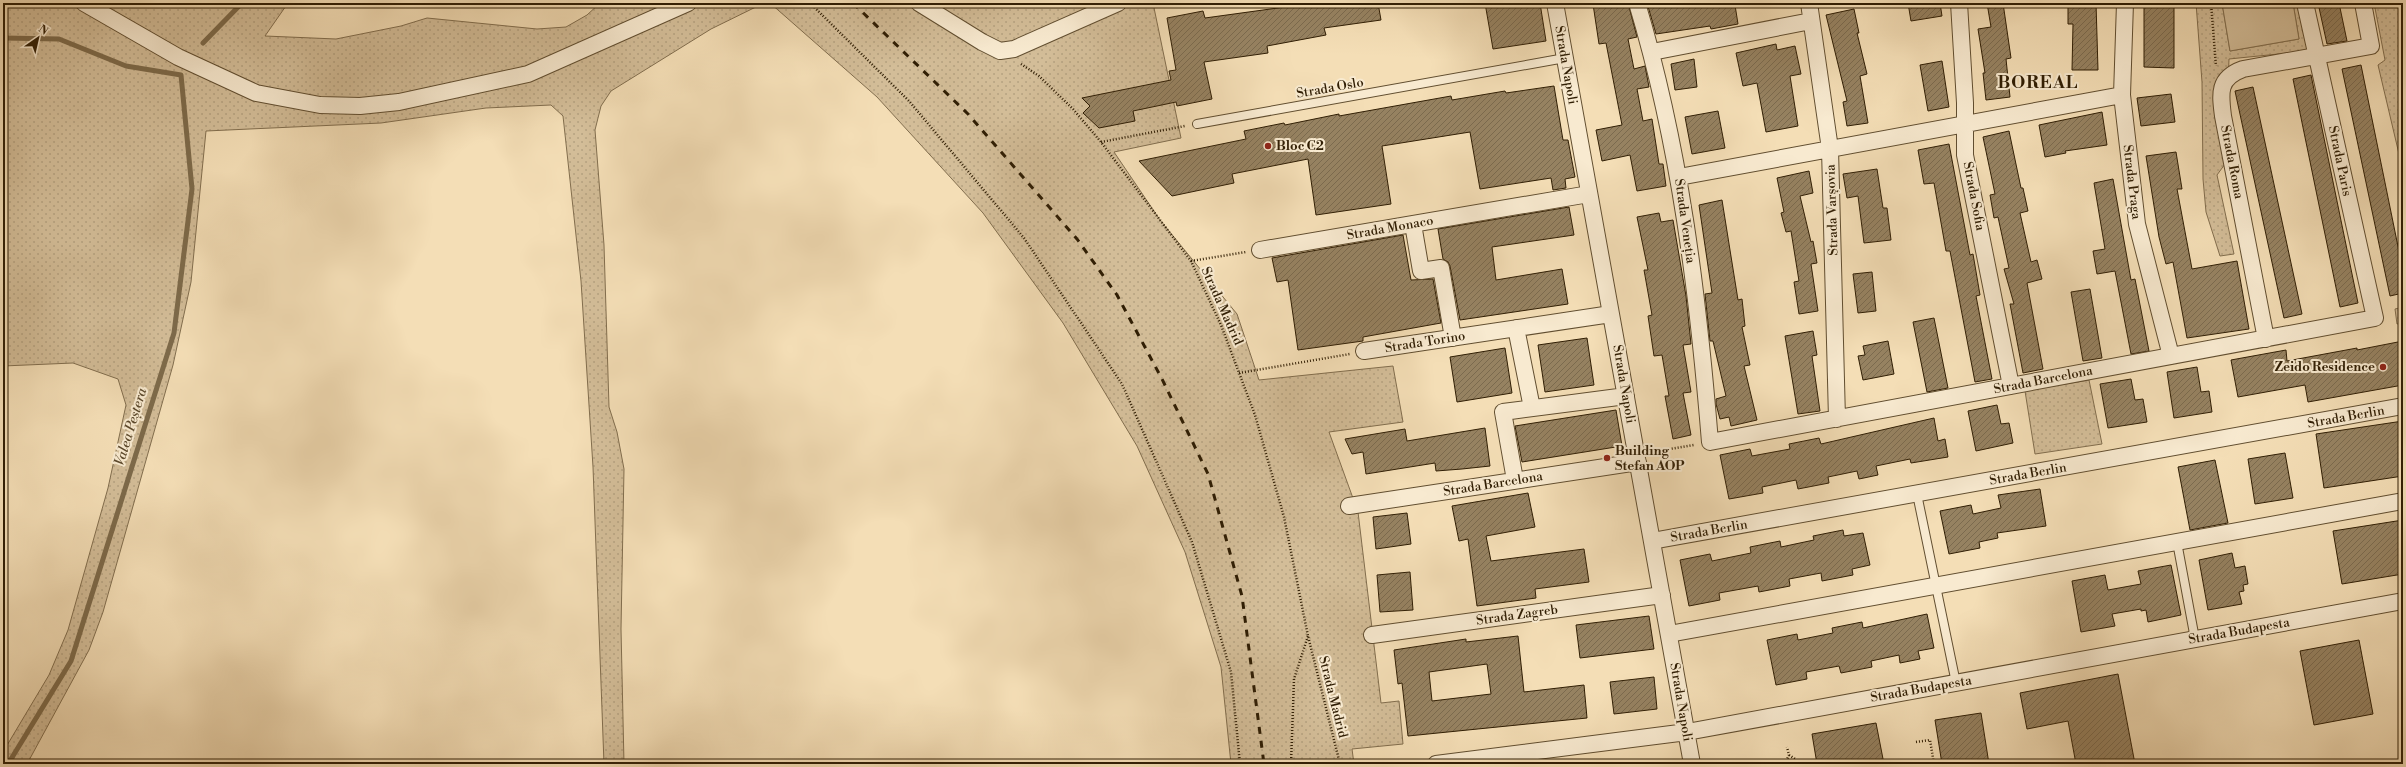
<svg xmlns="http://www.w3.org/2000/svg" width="2406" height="767" font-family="'Libre Bodoni',serif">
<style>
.grass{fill:url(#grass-dots);stroke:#826e4e}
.garden{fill:#d3bd98;stroke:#826e4e}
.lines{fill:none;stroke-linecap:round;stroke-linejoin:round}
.stream{stroke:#7d6a4a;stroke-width:5}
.building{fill:url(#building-hatch);stroke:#301e04;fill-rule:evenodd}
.service-casing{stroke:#614e30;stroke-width:10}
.minor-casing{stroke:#614e30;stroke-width:18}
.path{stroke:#301e04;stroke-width:2.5;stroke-dasharray:1 2;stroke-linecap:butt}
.service{stroke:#f8ead0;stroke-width:8}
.minor{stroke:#f8ead0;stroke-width:16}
.rail{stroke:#301e04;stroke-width:3;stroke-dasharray:7 7;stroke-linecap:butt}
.poi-dot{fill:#8f2418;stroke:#f8ead0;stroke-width:1.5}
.labels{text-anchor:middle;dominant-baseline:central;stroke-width:4;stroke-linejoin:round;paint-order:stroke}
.street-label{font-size:13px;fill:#301e04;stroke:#f8ead0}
.poi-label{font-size:13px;font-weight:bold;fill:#301e04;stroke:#f8ead0;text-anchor:start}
.water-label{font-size:14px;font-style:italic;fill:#5d4a2d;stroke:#f8ead0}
.district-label{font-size:17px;font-weight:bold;letter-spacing:1px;fill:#301e04;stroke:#f8ead0}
</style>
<defs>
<pattern id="grass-dots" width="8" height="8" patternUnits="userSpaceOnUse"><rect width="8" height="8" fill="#d3bd98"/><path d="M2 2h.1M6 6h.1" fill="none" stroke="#b5a281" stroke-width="1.8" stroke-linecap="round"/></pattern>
<pattern id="building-hatch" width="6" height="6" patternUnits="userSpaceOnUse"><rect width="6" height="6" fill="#968261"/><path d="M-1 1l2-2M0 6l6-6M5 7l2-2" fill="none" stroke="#7b6a4e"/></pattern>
</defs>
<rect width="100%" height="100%" fill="#f4deb6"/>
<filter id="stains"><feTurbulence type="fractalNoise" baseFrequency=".005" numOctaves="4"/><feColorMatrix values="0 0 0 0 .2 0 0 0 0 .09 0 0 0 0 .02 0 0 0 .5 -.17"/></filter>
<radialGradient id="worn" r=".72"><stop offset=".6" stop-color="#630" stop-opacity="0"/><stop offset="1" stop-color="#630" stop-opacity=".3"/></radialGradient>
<path class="grass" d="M 3,3 L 288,3 L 265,36 L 336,39 L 401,26 L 427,18 L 537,29 L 566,27 L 587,15 L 600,3 L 764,3 L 711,29 L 611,91 L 601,106 L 595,130 L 604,245 L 609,407 L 617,432 L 624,469 L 621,629 L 624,764 L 604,764 L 593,467 L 581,281 L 563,116 L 551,105 L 486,108 L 381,123 L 206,131 L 191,282 L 173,365 L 103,612 L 89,650 L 27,764 L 3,764 L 3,752 L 49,675 L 68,630 L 108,488 L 126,405 L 118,379 L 73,363 L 3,366 Z
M 770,3 L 1153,3 L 1181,138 L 1114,152 L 1160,220 L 1237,314 L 1259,380 L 1393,366 L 1403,422 L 1329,432 L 1358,512 L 1381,703 L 1399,701 L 1403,744 L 1352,749 L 1354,764 L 1231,764 L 1221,667 L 1185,552 L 1137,446 L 1063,323 L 983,213 L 877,97 Z
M 2196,3 L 2222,3 L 2230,51 L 2299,39 L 2293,3 L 2298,3 L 2308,51 L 2229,59 L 2225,164 L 2217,175 L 2234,254 L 2220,256 L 2206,212 L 2203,179 L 2202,82 Z
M 2374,3 L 2399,3 L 2403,21 L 2403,171 L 2378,65 L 2385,60 Z
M 2403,307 L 2403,323 L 2397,324 L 2395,309 Z
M 2089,380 L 2102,444 L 2035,454 L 2025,391 Z"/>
<path class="garden" d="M 2222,3 L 2293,3 L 2299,39 L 2230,51 Z"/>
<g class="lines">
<path class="stream" d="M 3,38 L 59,39 L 126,66 L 181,75 L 192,189 L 174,333 L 71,661 L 8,764
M 203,43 L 242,3"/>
</g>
<path class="building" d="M 1284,3 L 1378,3 L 1381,20 L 1324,28 L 1326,35 L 1267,46 L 1268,53 L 1204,62 L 1212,99 L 1177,106 L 1176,102 L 1133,111 L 1135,121 L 1099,128 L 1083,113 L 1090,106 L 1082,98 L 1171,80 L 1169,71 L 1176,70 L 1167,18 L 1203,11 L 1205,18 L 1285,7 Z
M 1485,3 L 1540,3 L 1546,41 L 1493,49 Z
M 1601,3 L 1628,3 L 1637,37 L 1628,39 L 1634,69 L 1645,66 L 1649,87 L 1637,89 L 1643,121 L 1652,119 L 1659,164 L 1663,164 L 1666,186 L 1637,191 L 1630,155 L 1602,161 L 1596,130 L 1622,125 L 1606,43 L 1599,44 L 1593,4 Z
M 1647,3 L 1725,3 L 1726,6 L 1735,5 L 1738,24 L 1711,29 L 1710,26 L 1656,34 Z
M 1908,3 L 1940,3 L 1942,16 L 1911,21 Z
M 1987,3 L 2003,3 L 2011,58 L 2006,59 L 2010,97 L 1986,100 L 1983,73 L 1985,73 L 1978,29 L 1991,27 Z
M 2068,3 L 2096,3 L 2098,70 L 2072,70 L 2073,24 L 2068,24 Z
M 2144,3 L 2174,3 L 2174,68 L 2144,67 Z
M 2318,3 L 2339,3 L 2347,41 L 2327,44 Z
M 1854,9 L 1859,33 L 1857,33 L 1867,74 L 1860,76 L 1868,123 L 1847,126 L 1843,102 L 1847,101 L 1826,15 Z
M 1776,44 L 1777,50 L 1795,46 L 1801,74 L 1790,76 L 1798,126 L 1766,132 L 1757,83 L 1743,86 L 1736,53 Z
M 1694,59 L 1697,87 L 1675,90 L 1671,64 Z
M 1942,61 L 1949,107 L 1928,111 L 1920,65 Z
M 2361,65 L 2403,271 L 2403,293 L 2390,296 L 2342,69 Z
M 2311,75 L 2358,303 L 2340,307 L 2293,79 Z
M 1554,86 L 1563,140 L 1568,140 L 1575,177 L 1565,179 L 1566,188 L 1553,190 L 1551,178 L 1480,189 L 1470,132 L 1382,146 L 1391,204 L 1316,215 L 1308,159 L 1232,174 L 1234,183 L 1172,196 L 1139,161 L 1246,139 L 1244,131 L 1284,123 L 1285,125 L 1339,114 L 1339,116 L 1451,96 L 1452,100 L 1505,91 L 1506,93 Z
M 2253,87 L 2302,314 L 2284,318 L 2235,91 Z
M 2171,94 L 2175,122 L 2141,126 L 2137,98 Z
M 1718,111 L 1725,148 L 1692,154 L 1685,117 Z
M 2102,112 L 2107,145 L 2065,151 L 2066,153 L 2045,157 L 2039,125 Z
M 2009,131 L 2021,188 L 2023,188 L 2028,211 L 2020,213 L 2031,262 L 2037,260 L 2042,279 L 2027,283 L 2043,369 L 2023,373 L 2010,304 L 2014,304 L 2004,269 L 2009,268 L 1998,217 L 1994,218 L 1990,195 L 1995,194 L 1983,137 Z
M 1949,144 L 1970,255 L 1973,254 L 1980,295 L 1976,296 L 1992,379 L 1975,382 L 1950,251 L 1946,251 L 1934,183 L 1924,184 L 1918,150 Z
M 2176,152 L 2182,189 L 2177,189 L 2192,269 L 2237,261 L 2249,329 L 2187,338 L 2173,262 L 2166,264 L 2159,237 L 2146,156 Z
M 1877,169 L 1883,208 L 1887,208 L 1891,240 L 1864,243 L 1858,196 L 1847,198 L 1843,174 Z
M 1809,171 L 1813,193 L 1800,196 L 1811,242 L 1813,241 L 1817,263 L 1811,264 L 1818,311 L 1799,314 L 1794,282 L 1799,281 L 1791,231 L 1786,232 L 1781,213 L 1784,212 L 1777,178 Z
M 2113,179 L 2131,280 L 2135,279 L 2149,351 L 2131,354 L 2115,271 L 2097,274 L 2093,251 L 2105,249 L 2094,183 Z
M 1722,200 L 1738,300 L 1742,299 L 1745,326 L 1742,327 L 1750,365 L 1744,366 L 1757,420 L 1731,426 L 1729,417 L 1720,419 L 1716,404 L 1716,399 L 1726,396 L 1713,341 L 1710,341 L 1705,294 L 1712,293 L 1699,205 Z
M 1569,207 L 1574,235 L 1492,247 L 1496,280 L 1562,269 L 1568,304 L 1460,320 L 1450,266 L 1448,262 L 1443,259 L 1438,229 Z
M 1659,213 L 1661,222 L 1673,220 L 1686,296 L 1691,344 L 1683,345 L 1691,392 L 1683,393 L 1691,435 L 1673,439 L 1665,396 L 1669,396 L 1662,355 L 1654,356 L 1648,316 L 1652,315 L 1644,270 L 1648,270 L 1637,217 Z
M 1403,235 L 1411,280 L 1433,279 L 1441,323 L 1363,337 L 1363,341 L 1298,350 L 1288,280 L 1277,282 L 1272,258 Z
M 1872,272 L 1876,311 L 1858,313 L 1853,274 Z
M 2090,289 L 2102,358 L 2083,361 L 2071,292 Z
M 1934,318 L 1948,388 L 1927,392 L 1913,322 Z
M 1813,331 L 1817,355 L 1812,356 L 1820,411 L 1798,414 L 1785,336 Z
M 1587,338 L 1594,385 L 1545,392 L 1538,345 Z
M 1888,341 L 1894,374 L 1863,380 L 1858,356 L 1865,355 L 1863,346 Z
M 2403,341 L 2403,385 L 2308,402 L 2305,385 L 2238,397 L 2231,360 L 2286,350 L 2287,361 L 2357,348 L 2357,350 Z
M 1505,348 L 1512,393 L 1457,402 L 1450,357 Z
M 2197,367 L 2201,392 L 2209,391 L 2212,412 L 2174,418 L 2167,372 Z
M 2131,379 L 2135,400 L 2143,399 L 2147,422 L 2108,428 L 2100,384 Z
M 1997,405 L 2001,424 L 2009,423 L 2013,443 L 1976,451 L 1968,411 Z
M 1616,410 L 1622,446 L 1522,462 L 1515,426 Z
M 1934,418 L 1938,441 L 1945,439 L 1948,457 L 1911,463 L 1910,459 L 1876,466 L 1878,475 L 1859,479 L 1857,471 L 1828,477 L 1829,483 L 1798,489 L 1796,480 L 1762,487 L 1763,493 L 1729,499 L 1720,455 L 1750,449 L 1752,456 L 1790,449 L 1789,444 L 1819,438 L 1821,444 Z
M 2403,421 L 2403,476 L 2324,488 L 2316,434 Z
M 1485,428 L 1490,466 L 1462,469 L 1436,471 L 1435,463 L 1366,474 L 1363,452 L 1352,454 L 1345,439 L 1405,429 L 1407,441 Z
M 2285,453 L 2293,498 L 2255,504 L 2248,459 Z
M 2215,460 L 2228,523 L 2190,530 L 2178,467 Z
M 2040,489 L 2046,526 L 1997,533 L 1998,538 L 1979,542 L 1980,548 L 1949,554 L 1940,511 L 1971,505 L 1973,514 L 2001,508 L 1998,495 Z
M 1528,493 L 1535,527 L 1486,536 L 1491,561 L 1584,549 L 1589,582 L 1535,589 L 1536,598 L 1477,606 L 1468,539 L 1459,541 L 1452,506 Z
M 1407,513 L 1411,544 L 1376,549 L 1373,517 Z
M 2403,520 L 2403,574 L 2342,584 L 2333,531 Z
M 1843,530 L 1844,536 L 1863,533 L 1870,565 L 1852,569 L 1853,575 L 1822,581 L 1821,573 L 1789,579 L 1790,586 L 1759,592 L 1758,586 L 1719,593 L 1720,600 L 1689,606 L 1680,560 L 1710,554 L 1712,561 L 1751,553 L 1750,547 L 1780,541 L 1781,547 L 1814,540 L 1813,536 Z
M 2232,553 L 2235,568 L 2245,566 L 2248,584 L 2243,585 L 2244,591 L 2239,592 L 2242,604 L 2208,610 L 2199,560 Z
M 2171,565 L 2181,615 L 2148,622 L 2146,610 L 2141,611 L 2141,609 L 2112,614 L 2115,626 L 2081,632 L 2072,581 L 2105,575 L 2108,590 L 2141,584 L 2138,571 Z
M 1410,572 L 1413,610 L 1380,612 L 1377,575 Z
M 1927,614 L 1934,648 L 1918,651 L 1920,659 L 1900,663 L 1899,655 L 1871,661 L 1872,667 L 1841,673 L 1839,666 L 1806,672 L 1807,679 L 1776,685 L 1767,640 L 1797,634 L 1798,640 L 1833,633 L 1832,628 L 1862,622 L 1863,628 Z
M 1649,616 L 1654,649 L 1580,658 L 1576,625 Z
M 1518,636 L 1524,692 L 1584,685 L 1587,718 L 1408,736 L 1402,683 L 1398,684 L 1394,650 L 1466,639 L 1466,642 ZM 1487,664 L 1491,694 L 1432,701 L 1429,672 Z
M 2359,640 L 2373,714 L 2314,725 L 2300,651 Z
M 2118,674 L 2135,764 L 2076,764 L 2068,721 L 2027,729 L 2020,693 Z
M 1654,677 L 1657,709 L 1614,714 L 1610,682 Z
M 1981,713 L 1989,764 L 1942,764 L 1935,720 Z
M 1876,723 L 1884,764 L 1817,764 L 1812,734 Z"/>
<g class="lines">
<defs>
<path id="service" d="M 1197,124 L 1565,58
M 1917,494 L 1956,683
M 2177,542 L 2195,639"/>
<path id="minor" d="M 84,3 L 178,57 L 256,93 L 320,105 L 360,106 L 399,102 L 528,74 L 688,3
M 919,3 L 982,42 L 1000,51 L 1014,49 L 1118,3
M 1555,3 L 1692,764
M 1637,3 C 1680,146 1698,294 1710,442 L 2375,318 L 2305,3
M 1809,3 L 1830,149 L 1837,419
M 1959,3 L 1965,103 L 1965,155 L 2011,386
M 2125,3 L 2122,95 L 2137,224 L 2171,356
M 1652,52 L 1811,21
M 1679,177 L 2122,95
M 1413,224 L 1421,271 L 1441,268 L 1453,338
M 1260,250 L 1589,194
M 1516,328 L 1532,408
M 2266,339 L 2223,116 C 2220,93 2218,78 2243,69 L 2371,46 L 2363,3
M 1364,351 L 1611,314
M 1515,480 L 1503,412 L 1626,396
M 1349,506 L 1638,462
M 1652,541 L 2403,406
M 1669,634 L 2403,501
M 1372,635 L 1662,595
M 1436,764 L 1687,732 L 2403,601"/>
</defs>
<use href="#service" class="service-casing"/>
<use href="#minor" class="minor-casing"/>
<path class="path" d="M 810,3 L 909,101 L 1024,238 L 1122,384 L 1192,542 L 1231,672 L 1240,764
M 2211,3 L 2216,66
M 1021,64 L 1039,76 L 1073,109 L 1101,142 L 1191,261 L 1221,325 L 1255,415 L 1284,517 L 1308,636 L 1340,764
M 1101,142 L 1185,126
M 1191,261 L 1246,252
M 1239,373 L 1350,354
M 1651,452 L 1694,445
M 1916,742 L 1930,740 L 1934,764
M 1789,755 L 1798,761 L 1799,764
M 1291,764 L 1294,679 L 1308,636
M 1785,764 L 1789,755 L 1787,747"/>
<use href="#service" class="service"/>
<use href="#minor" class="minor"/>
<path class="rail" d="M 853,3 L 968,114 L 1077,239 L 1117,295 L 1162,379 L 1208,474 L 1242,596 L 1264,764"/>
</g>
<g class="poi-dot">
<circle cx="1268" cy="146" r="4"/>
<circle cx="2383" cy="367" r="4"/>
<circle cx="1607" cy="458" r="4"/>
</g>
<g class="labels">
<g class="street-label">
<text transform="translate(1566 65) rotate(80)">Strada Napoli</text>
<text transform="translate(1330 88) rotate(-10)">Strada Oslo</text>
<text transform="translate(2340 161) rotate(78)">Strada Paris</text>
<text transform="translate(2232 162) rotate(79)">Strada Roma</text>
<text transform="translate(2132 182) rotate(83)">Strada Praga</text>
<text transform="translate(1974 196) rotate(79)">Strada Sofia</text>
<text transform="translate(1832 210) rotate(-92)">Strada Varșovia</text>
<text transform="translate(1685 221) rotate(82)">Strada Veneția</text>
<text transform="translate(1390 228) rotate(-10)">Strada Monaco</text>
<text transform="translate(1222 306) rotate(66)">Strada Madrid</text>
<text transform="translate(1425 342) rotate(-9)">Strada Torino</text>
<text transform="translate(2043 380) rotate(-11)">Strada Barcelona</text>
<text transform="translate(1624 384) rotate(80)">Strada Napoli</text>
<text transform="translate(2346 417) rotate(-10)">Strada Berlin</text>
<text transform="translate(2028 474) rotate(-10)">Strada Berlin</text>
<text transform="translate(1493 484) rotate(-9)">Strada Barcelona</text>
<text transform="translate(1709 531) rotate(-10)">Strada Berlin</text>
<text transform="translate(1517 615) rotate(-8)">Strada Zagreb</text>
<text transform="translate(2239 631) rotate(-10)">Strada Budapesta</text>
<text transform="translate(1921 689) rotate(-10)">Strada Budapesta</text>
<text transform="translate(1333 697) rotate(76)">Strada Madrid</text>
<text transform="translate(1681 702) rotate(80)">Strada Napoli</text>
</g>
<g class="poi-label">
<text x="1276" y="146">Bloc C2</text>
<text x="2375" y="367" text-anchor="end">Zeido Residence</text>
<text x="1615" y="451">Building<tspan x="1615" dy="15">Stefan AOP</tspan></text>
</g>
<g class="water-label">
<text transform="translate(131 427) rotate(-73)">Valea Peștera</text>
</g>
<g class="district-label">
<text x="2038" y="83">BOREAL</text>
</g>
</g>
<rect width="2406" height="767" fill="none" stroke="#f4deb6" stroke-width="16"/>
<rect x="4" y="4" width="2398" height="759" fill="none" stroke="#301e04" stroke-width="2"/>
<rect x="8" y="8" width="2390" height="751" fill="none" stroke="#301e04"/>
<g transform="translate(38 38) rotate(34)" stroke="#f8ead0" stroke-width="3" paint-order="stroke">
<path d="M0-3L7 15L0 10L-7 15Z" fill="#301e04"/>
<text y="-6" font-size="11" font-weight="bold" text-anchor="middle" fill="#301e04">N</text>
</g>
<rect width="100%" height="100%" filter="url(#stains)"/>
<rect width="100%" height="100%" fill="url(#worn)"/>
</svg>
